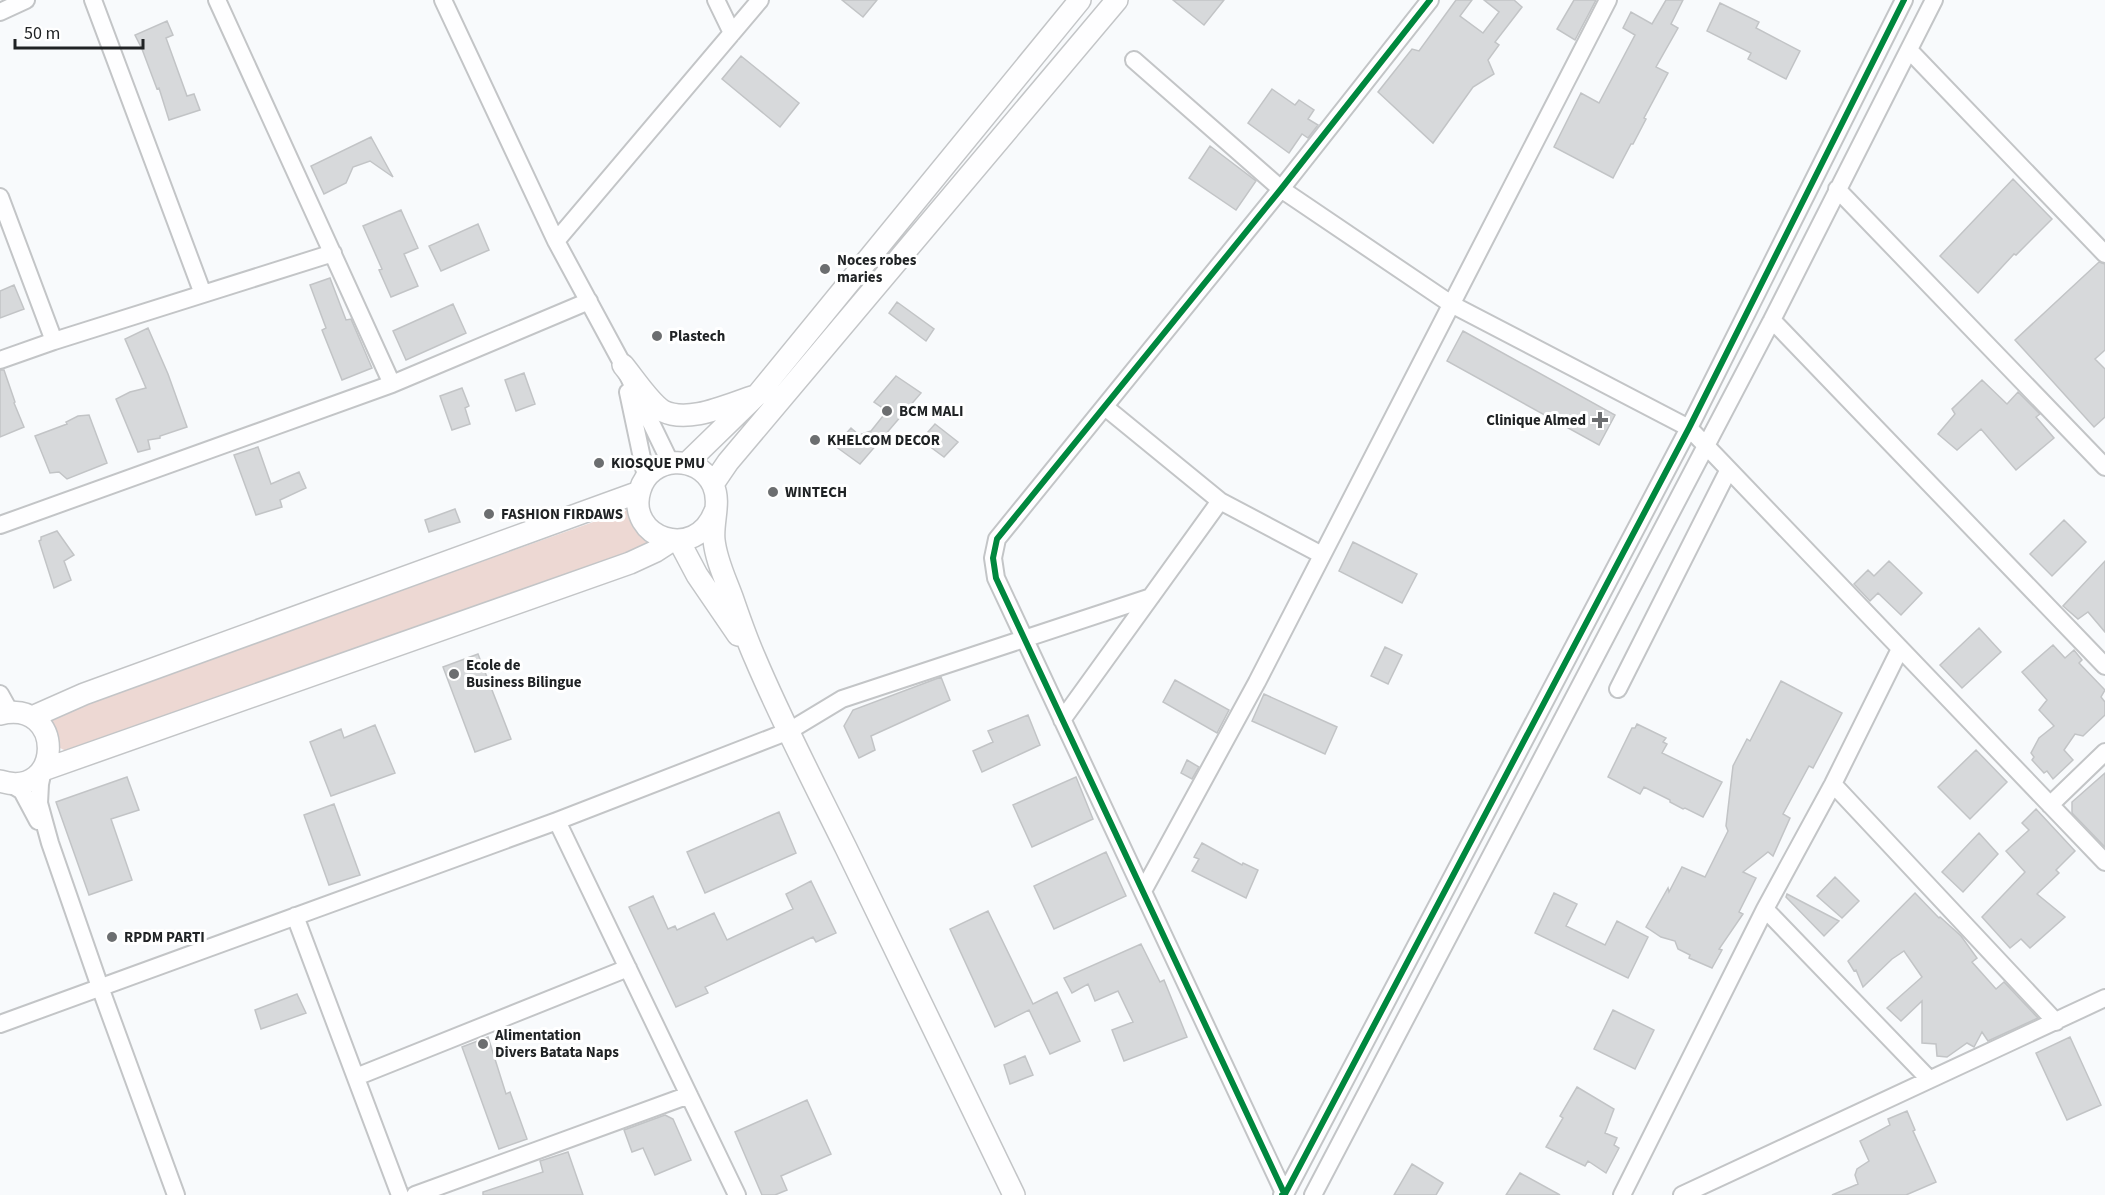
<svg xmlns="http://www.w3.org/2000/svg" width="2105" height="1195" font-family="'Source Sans 3',sans-serif">
<style>
.green{fill:#edd8d3}
.building{fill:#d7d9db;stroke:#c2c4c6;stroke-width:1.5}
.lines{fill:none;stroke-linecap:round;stroke-linejoin:round}
.minor-casing{stroke:#c3c5c7;stroke-width:20}
.major-casing{stroke:#c3c5c7;stroke-width:24}
.minor{stroke:#fefeff;stroke-width:16}
.major{stroke:#fefeff;stroke-width:21}
.cycleway-casing{stroke:#fff;stroke-width:10}
.cycleway{stroke:#00873e;stroke-width:6}
.poi-dot{fill:#6c6e70;stroke:#fff;stroke-width:2}
.labels{text-anchor:middle;dominant-baseline:central;stroke-width:6;stroke-linejoin:round;paint-order:stroke}
.poi-label{font-size:15px;font-weight:bold;fill:#202325;stroke:#fff;text-anchor:start}
</style>
<rect width="100%" height="100%" fill="#f8fafc"/>
<path class="green" d="M 627,510 L 637,532 L 650,546 L 68,752 L 58,747 L 49,727 L 53,716 L 57,712 Z"/>
<path class="building" d="M 842,0 L 877,0 L 863,17 Z
M 1173,0 L 1224,0 L 1204,25 Z
M 1456,0 L 1472,0 L 1460,16 L 1483,33 L 1499,12 L 1484,0 L 1514,0 L 1522,7 L 1495,42 L 1499,45 L 1488,60 L 1494,74 L 1473,87 L 1433,143 L 1378,92 L 1412,49 L 1419,51 Z
M 1574,0 L 1596,0 L 1575,40 L 1557,29 Z
M 1666,0 L 1683,0 L 1671,24 L 1678,28 L 1656,67 L 1668,73 L 1644,118 L 1646,119 L 1633,144 L 1631,144 L 1613,178 L 1554,147 L 1581,93 L 1599,103 L 1635,35 L 1623,28 L 1631,12 L 1652,24 Z
M 1720,3 L 1759,22 L 1756,28 L 1800,51 L 1786,79 L 1748,59 L 1751,53 L 1707,31 Z
M 167,21 L 173,35 L 166,38 L 187,96 L 194,94 L 200,110 L 169,120 L 159,88 L 157,89 L 142,49 L 135,35 Z
M 741,56 L 799,103 L 780,127 L 722,79 Z
M 1272,89 L 1295,105 L 1299,100 L 1314,110 L 1308,119 L 1318,125 L 1308,138 L 1302,134 L 1289,153 L 1248,123 Z
M 371,137 L 393,177 L 370,161 L 353,167 L 346,183 L 324,194 L 311,166 Z
M 1210,146 L 1256,181 L 1236,210 L 1189,178 Z
M 2013,179 L 2052,219 L 2016,255 L 2014,254 L 1978,293 L 1940,256 Z
M 401,210 L 418,248 L 404,254 L 418,286 L 391,297 L 379,270 L 382,269 L 363,226 Z
M 478,224 L 489,250 L 441,271 L 429,246 Z
M 2099,262 L 2105,264 L 2105,350 L 2095,359 L 2105,369 L 2105,417 L 2094,427 L 2015,340 Z
M 330,278 L 346,320 L 351,319 L 372,368 L 342,380 L 322,330 L 326,328 L 310,285 Z
M 14,285 L 24,309 L 0,318 L 0,291 Z
M 897,302 L 934,329 L 926,341 L 889,313 Z
M 453,304 L 466,333 L 406,360 L 393,331 Z
M 148,328 L 168,374 L 187,427 L 160,436 L 160,438 L 148,440 L 150,449 L 138,452 L 116,399 L 130,392 L 146,388 L 125,339 Z
M 1463,331 L 1615,415 L 1599,445 L 1447,361 Z
M 4,370 L 15,402 L 14,403 L 24,427 L 0,437 L 0,370 Z
M 524,373 L 535,404 L 516,411 L 505,380 Z
M 896,376 L 921,393 L 860,464 L 835,446 L 851,428 L 859,435 L 871,431 L 887,411 L 874,402 Z
M 1982,380 L 2007,404 L 2018,392 L 2040,414 L 2036,417 L 2054,438 L 2016,470 L 1981,429 L 1957,450 L 1938,434 L 1955,414 L 1952,409 Z
M 462,388 L 469,406 L 465,408 L 470,424 L 452,430 L 440,396 Z
M 89,415 L 107,463 L 67,479 L 59,472 L 50,473 L 35,436 L 67,424 L 66,422 L 78,416 Z
M 935,424 L 958,442 L 944,457 L 921,440 Z
M 258,447 L 271,484 L 299,472 L 306,488 L 280,500 L 282,507 L 256,515 L 234,455 Z
M 455,509 L 460,522 L 429,532 L 425,520 Z
M 2064,520 L 2086,542 L 2052,576 L 2030,554 Z
M 57,531 L 74,555 L 64,561 L 71,580 L 54,588 L 39,541 L 41,540 L 41,537 Z
M 1353,542 L 1417,574 L 1402,603 L 1339,571 Z
M 1889,561 L 1922,593 L 1901,615 L 1878,593 L 1870,601 L 1854,584 L 1868,570 L 1874,576 Z
M 2105,561 L 2105,632 L 2088,612 L 2078,619 L 2063,606 Z
M 1979,628 L 2001,652 L 1962,688 L 1940,665 Z
M 2053,645 L 2065,658 L 2074,650 L 2082,660 L 2079,663 L 2105,690 L 2101,697 L 2105,702 L 2105,715 L 2083,736 L 2075,734 L 2064,750 L 2073,760 L 2053,779 L 2047,771 L 2044,773 L 2032,760 L 2034,757 L 2031,753 L 2039,738 L 2054,726 L 2039,710 L 2047,700 L 2022,672 Z
M 1385,647 L 1402,655 L 1388,684 L 1371,676 Z
M 478,654 L 511,739 L 475,752 L 443,667 Z
M 941,677 L 950,700 L 871,736 L 875,750 L 859,758 L 844,726 L 853,710 Z
M 1175,680 L 1229,710 L 1217,733 L 1163,702 Z
M 1781,681 L 1842,713 L 1813,768 L 1809,766 L 1783,814 L 1790,818 L 1773,856 L 1768,852 L 1743,872 L 1756,878 L 1739,912 L 1743,914 L 1719,949 L 1722,950 L 1712,968 L 1689,958 L 1690,955 L 1678,949 L 1675,941 L 1661,937 L 1646,927 L 1668,888 L 1669,892 L 1682,867 L 1705,877 L 1728,831 L 1726,826 L 1733,766 L 1747,739 L 1750,741 Z
M 1264,694 L 1337,727 L 1325,754 L 1252,721 Z
M 1028,715 L 1040,745 L 982,772 L 973,751 L 993,742 L 988,731 Z
M 1637,724 L 1666,738 L 1663,742 L 1667,744 L 1662,753 L 1722,782 L 1703,817 L 1685,808 L 1683,809 L 1670,802 L 1670,800 L 1644,787 L 1640,794 L 1608,777 L 1632,728 L 1635,728 Z
M 375,725 L 395,773 L 331,796 L 310,742 L 341,729 L 344,738 Z
M 1976,750 L 2007,782 L 1970,819 L 1938,787 Z
M 1187,760 L 1199,767 L 1192,779 L 1181,773 Z
M 2105,773 L 2105,847 L 2072,813 L 2072,802 Z
M 127,777 L 139,810 L 111,819 L 132,880 L 89,895 L 56,802 Z
M 1076,777 L 1093,819 L 1032,847 L 1013,805 Z
M 334,804 L 360,875 L 329,885 L 304,815 Z
M 2036,809 L 2075,851 L 2056,870 L 2059,873 L 2037,894 L 2065,917 L 2030,948 L 2021,939 L 2010,948 L 1982,917 L 2025,872 L 2006,851 L 2029,830 L 2022,823 Z
M 779,812 L 796,853 L 705,893 L 687,852 Z
M 1979,833 L 1998,854 L 1963,892 L 1942,872 Z
M 1202,843 L 1242,865 L 1243,863 L 1258,870 L 1246,898 L 1192,871 L 1199,859 L 1194,857 Z
M 1106,852 L 1126,896 L 1054,929 L 1034,886 Z
M 1835,877 L 1859,901 L 1842,918 L 1817,896 Z
M 811,881 L 836,933 L 816,942 L 813,937 L 705,987 L 708,993 L 676,1007 L 629,907 L 653,896 L 668,929 L 675,926 L 677,930 L 714,913 L 727,940 L 793,909 L 786,894 Z
M 1554,893 L 1577,904 L 1566,926 L 1605,945 L 1617,921 L 1648,937 L 1628,978 L 1535,933 Z
M 1915,893 L 1939,918 L 1940,917 L 1961,936 L 1977,958 L 1972,962 L 1996,989 L 2004,982 L 2038,1018 L 1988,1041 L 1982,1032 L 1974,1047 L 1967,1043 L 1947,1057 L 1937,1056 L 1936,1044 L 1922,1043 L 1922,1001 L 1901,1021 L 1887,1008 L 1922,977 L 1904,951 L 1892,959 L 1863,987 L 1856,970 L 1854,971 L 1848,961 Z
M 1787,894 L 1839,921 L 1824,936 L 1786,897 Z
M 988,911 L 1033,1004 L 1057,992 L 1080,1041 L 1050,1054 L 1029,1010 L 995,1027 L 950,929 Z
M 1141,944 L 1160,982 L 1164,980 L 1187,1037 L 1124,1061 L 1112,1030 L 1133,1022 L 1118,991 L 1095,1001 L 1088,984 L 1072,993 L 1064,978 Z
M 297,994 L 306,1013 L 261,1029 L 255,1010 Z
M 1613,1010 L 1654,1030 L 1635,1069 L 1594,1049 Z
M 488,1037 L 506,1094 L 510,1092 L 527,1139 L 499,1149 L 462,1047 Z
M 2070,1037 L 2101,1105 L 2067,1120 L 2036,1053 Z
M 1025,1056 L 1033,1075 L 1010,1084 L 1004,1065 Z
M 1577,1087 L 1614,1109 L 1605,1133 L 1617,1138 L 1614,1145 L 1619,1148 L 1606,1173 L 1588,1161 L 1585,1166 L 1546,1147 L 1563,1118 L 1560,1116 Z
M 807,1100 L 831,1154 L 781,1176 L 787,1190 L 775,1195 L 762,1195 L 735,1132 Z
M 1907,1111 L 1915,1130 L 1913,1131 L 1936,1182 L 1906,1195 L 1832,1195 L 1858,1184 L 1855,1175 L 1857,1169 L 1869,1161 L 1860,1141 L 1890,1125 L 1888,1119 Z
M 665,1115 L 673,1119 L 691,1160 L 655,1175 L 643,1148 L 632,1152 L 624,1130 Z
M 568,1152 L 583,1195 L 483,1195 L 483,1192 L 543,1172 L 540,1161 Z
M 1412,1164 L 1443,1183 L 1436,1195 L 1394,1195 Z
M 1520,1173 L 1560,1195 L 1506,1195 Z"/>
<g class="lines">
<defs>
<path id="minor" d="M 93,0 L 203,294
M 217,0 L 392,384
M 443,0 L 556,241 L 623,365 L 670,462
M 716,0 L 732,33
M 0,12 L 26,0
M 1909,50 L 2105,254
M 1134,60 L 1281,189 L 1451,304 L 1689,428 L 2105,862
M 1837,189 L 2105,467
M 0,197 L 54,341
M 556,241 L 760,0
M 1772,320 L 2105,666
M 0,360 L 54,341 L 333,253
M 628,392 L 646,477
M 1105,407 L 1220,501 L 1322,555
M 0,525 L 392,384 L 589,301
M 1618,689 L 1728,471
M 0,694 L 10,712
M 1062,720 L 1220,501
M 43,770 L 40,784 L 39,803 L 50,843 L 100,987 L 176,1195
M 1833,784 L 2056,1022
M 12,785 L 22,791 L 38,821
M 2050,805 L 2105,752
M 557,821 L 737,1195
M 1143,891 L 1257,682 L 1608,0
M 1765,909 L 1929,1079
M 295,916 L 400,1195
M 0,1024 L 557,821 L 789,731 L 842,699 L 1151,597
M 356,1077 L 628,968
M 415,1195 L 689,1095
M 1282,1195 L 1285,1194 L 1689,428 L 1904,0
M 1285,1195 L 996,578 L 993,558 L 997,539 L 1281,189 L 1430,0
M 1313,1195 L 1772,320 L 1934,0
M 1622,1195 L 1765,909 L 1833,784 L 1900,649
M 1682,1195 L 2105,998"/>
<path id="major" d="M 623,365 C 633,377 650,403 663,411 C 689,424 729,404 755,396
M 687,463 L 758,394 L 1080,0
M 713,484 L 728,462 L 1117,0
M 715,511 C 696,563 625,538 640,490 C 650,456 698,453 713,485 C 721,502 712,522 714,540 C 716,560 725,578 732,597 C 739,617 746,638 755,658 C 782,722 815,785 846,848 C 902,963 958,1079 1014,1195
M 679,541 L 697,575 L 738,635
M 0,714 C 66,698 63,801 0,781
M 32,717 L 84,694 L 639,492
M 43,770 L 630,563 L 656,551 L 673,540"/>
</defs>
<use href="#minor" class="minor-casing"/>
<use href="#major" class="major-casing"/>
<use href="#minor" class="minor"/>
<use href="#major" class="major"/>
<defs>
<path id="cycleway" d="M 1282,1195 L 1285,1194 L 1689,428 L 1904,0
M 1285,1195 L 996,578 L 993,558 L 997,539 L 1281,189 L 1430,0"/>
</defs>
<use href="#cycleway" class="cycleway-casing"/>
<use href="#cycleway" class="cycleway"/>
</g>
<g class="poi-dot">
<circle cx="825" cy="269" r="6"/>
<circle cx="657" cy="336" r="6"/>
<circle cx="887" cy="411" r="6"/>
<path d="M1597 411h6v6h6v6h-6v6h-6v-6h-6v-6h6z"/>
<circle cx="815" cy="440" r="6"/>
<circle cx="599" cy="463" r="6"/>
<circle cx="773" cy="492" r="6"/>
<circle cx="489" cy="514" r="6"/>
<circle cx="454" cy="674" r="6"/>
<circle cx="112" cy="937" r="6"/>
<circle cx="483" cy="1044" r="6"/>
</g>
<g class="labels">
<g class="poi-label">
<text x="837" y="260">Noces robes<tspan x="837" dy="17">maries</tspan></text>
<text x="669" y="336">Plastech</text>
<text x="899" y="411">BCM MALI</text>
<text x="1586" y="420" text-anchor="end">Clinique Almed</text>
<text x="827" y="440">KHELCOM DECOR</text>
<text x="611" y="463">KIOSQUE PMU</text>
<text x="785" y="492">WINTECH</text>
<text x="501" y="514">FASHION FIRDAWS</text>
<text x="466" y="665">Ecole de<tspan x="466" dy="17">Business Bilingue</tspan></text>
<text x="124" y="937">RPDM PARTI</text>
<text x="495" y="1035">Alimentation<tspan x="495" dy="17">Divers Batata Naps</tspan></text>
</g>
</g>
<path d="M15 39v9h128v-9" fill="none" stroke="#202325" stroke-width="3"/>
<text x="24" y="39" font-size="18" fill="#202325" stroke="#ffffff" stroke-width="4.5" paint-order="stroke">50 m</text>
</svg>
